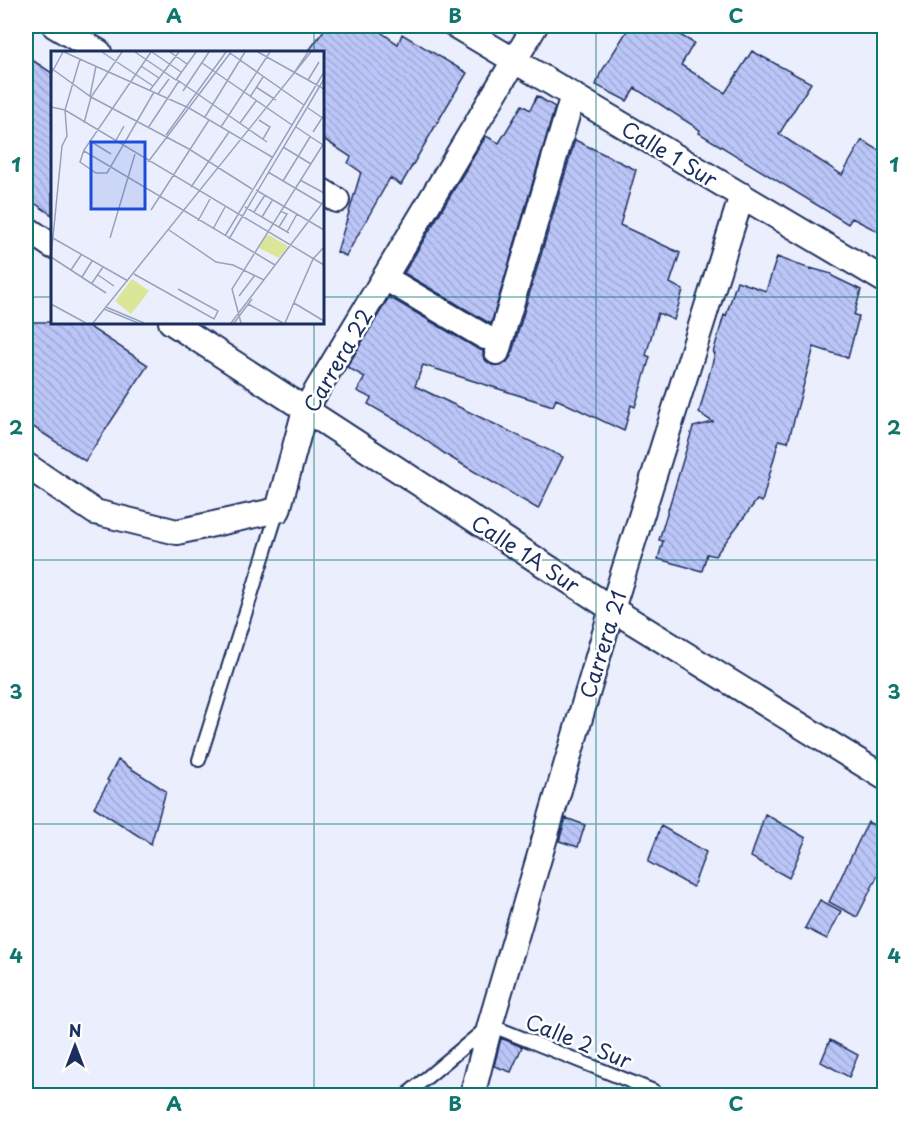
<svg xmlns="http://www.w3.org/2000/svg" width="910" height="1121" font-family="'Playpen Sans',sans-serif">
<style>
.building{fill:url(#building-back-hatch);stroke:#1b2f5e;stroke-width:1.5}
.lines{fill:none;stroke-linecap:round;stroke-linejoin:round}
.lane-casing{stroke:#1b2f5e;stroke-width:16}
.street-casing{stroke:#1b2f5e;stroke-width:28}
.lane{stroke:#fff;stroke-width:12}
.street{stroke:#fff;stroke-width:24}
.grid{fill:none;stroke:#0f766e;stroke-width:1.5;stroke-opacity:0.55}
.labels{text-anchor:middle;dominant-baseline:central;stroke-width:5;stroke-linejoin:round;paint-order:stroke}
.street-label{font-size:21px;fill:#1b2f5e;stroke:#fff}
.inset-road{fill:none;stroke:#98a2bd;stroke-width:1.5}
.view{fill:#1d4ed8;fill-opacity:0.15;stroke:#1d4ed8;stroke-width:3}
.inset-edge{fill:none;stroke:#1b2f5e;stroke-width:3}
.neatline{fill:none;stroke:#0f766e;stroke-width:2}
.grid-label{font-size:20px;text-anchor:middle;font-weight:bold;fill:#0f766e}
</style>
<defs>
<pattern id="building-back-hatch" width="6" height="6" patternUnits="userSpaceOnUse" patternTransform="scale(1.5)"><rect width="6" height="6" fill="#bbc5f7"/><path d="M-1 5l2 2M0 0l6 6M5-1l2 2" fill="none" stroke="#a0aad6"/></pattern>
</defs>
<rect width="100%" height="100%" fill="#ebeefd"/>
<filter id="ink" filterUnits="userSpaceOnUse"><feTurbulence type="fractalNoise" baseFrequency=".0167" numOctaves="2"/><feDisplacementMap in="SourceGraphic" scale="12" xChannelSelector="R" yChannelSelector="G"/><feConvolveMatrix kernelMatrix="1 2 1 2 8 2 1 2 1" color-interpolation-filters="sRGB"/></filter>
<g filter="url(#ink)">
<path class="building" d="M 327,26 L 372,26 L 398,44 L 402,34 L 467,73 L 447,106 L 401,185 L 390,178 L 346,256 L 337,252 L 361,172 L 348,163 L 351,157 L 322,138 L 322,52 L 308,52 Z
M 630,26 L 664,26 L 694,43 L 681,65 L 725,93 L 752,51 L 811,83 L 779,134 L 842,175 L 862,140 L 885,154 L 885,235 L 852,218 L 848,224 L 699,133 L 700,130 L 635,88 L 627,101 L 596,85 L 600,74 Z
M 26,56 L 52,73 L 52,215 L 26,197 Z
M 537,96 L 555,107 L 491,324 L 404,273 L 486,136 L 499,143 L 522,105 L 530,110 Z
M 575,140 L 636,170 L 620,225 L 680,253 L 670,283 L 683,290 L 674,320 L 658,313 L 646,355 L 650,357 L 635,407 L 631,405 L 624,431 L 556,399 L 553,406 L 423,365 L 415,386 L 563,457 L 538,509 L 448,456 L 404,425 L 368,404 L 371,398 L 357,391 L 365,377 L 347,367 L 389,297 L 478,349 L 483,351 L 483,356 L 486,361 L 492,365 L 501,366 L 507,362 L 511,356 Z
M 777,257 L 810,269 L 810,268 L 832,274 L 832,276 L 861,290 L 854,315 L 859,316 L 848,358 L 814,347 L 788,442 L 779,440 L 762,502 L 757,500 L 715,556 L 707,554 L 702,571 L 658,559 L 663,541 L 659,540 L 693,427 L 713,422 L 699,413 L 715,353 L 713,353 L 724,315 L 726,316 L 737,281 L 766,291 Z
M 26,322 L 82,322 L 148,365 L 85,461 L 26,422 Z
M 118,760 L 166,791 L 151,844 L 94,807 L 109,781 L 107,780 Z
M 765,814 L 806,838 L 789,878 L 751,857 Z
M 566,818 L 585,825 L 578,847 L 559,841 Z
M 868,822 L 885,831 L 885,861 L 857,917 L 829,902 Z
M 661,826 L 706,852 L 693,887 L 648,862 Z
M 820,900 L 841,911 L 827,939 L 805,928 Z
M 501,1038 L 522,1047 L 511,1072 L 494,1066 Z
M 830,1040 L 858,1055 L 849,1077 L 821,1062 Z"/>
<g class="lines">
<defs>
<path id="lane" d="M 199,760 L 278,510
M 408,1096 L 412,1090 L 490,1025 L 654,1091"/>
<path id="street" d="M 55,26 L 99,52
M 456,26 L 884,280
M 322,191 L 337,200
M 26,228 L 52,246
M 385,278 L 485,337
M 171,322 L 612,609 L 884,777
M 497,352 L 573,95
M 26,465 L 95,512 L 177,532 L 278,510 L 305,410 L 535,26
M 472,1096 L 490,1025 L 612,609 L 742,195"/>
</defs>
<use href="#lane" class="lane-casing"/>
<use href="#street" class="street-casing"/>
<use href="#lane" class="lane"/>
<use href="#street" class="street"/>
</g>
</g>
<path class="grid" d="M 314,26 L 314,52M 596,26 L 596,1096M 26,297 L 52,297M 322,297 L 884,297M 314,322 L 314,1096M 26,560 L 884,560M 26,824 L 884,824"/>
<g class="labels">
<g class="street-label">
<text transform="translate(670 153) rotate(31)">Calle 1 Sur</text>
<text transform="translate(337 360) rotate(-60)">Carrera 22</text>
<text transform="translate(526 553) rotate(33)">Calle 1A Sur</text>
<text transform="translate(602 644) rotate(-73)">Carrera 21</text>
<text transform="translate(579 1040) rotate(22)">Calle 2 Sur</text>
</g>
</g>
<g transform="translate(51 51)">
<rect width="273" height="273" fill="#ebeefd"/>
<path d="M 216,183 L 237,195 L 228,207 L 208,197 Z" fill="#dbe698"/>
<path d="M 81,228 L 98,240 L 80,263 L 64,250 Z" fill="#dbe698"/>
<path class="inset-road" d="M 13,1 L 138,57 L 221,106M 51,1 L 102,35M 84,1 L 125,29 L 145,1M 100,1 L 33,99 L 29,111 L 45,122 L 56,122 L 103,41M 101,1 L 130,21M 119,1 L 136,13M 207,1 L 273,38M 179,2 L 253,54M 151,12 L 241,74M 90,15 L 108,27M 0,17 L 40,46 L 138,98 L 201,138M 243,22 L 257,1M 0,23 L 12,1M 125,28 L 216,91M 257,29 L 268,11M 205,36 L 225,49M 99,39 L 128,1M 132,40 L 158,1M 107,43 L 118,28M 39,45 L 45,15M 199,46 L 212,26M 0,56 L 14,59 L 273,214M 257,57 L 273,68M 154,66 L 194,1M 208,69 L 219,76 L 212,88M 33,72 L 40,46 L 71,1M 189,72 L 205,50M 170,76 L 219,1M 245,76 L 272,94M 97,77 L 128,30M 262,81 L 273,64M 115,84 L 175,1M 39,90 L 60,103M 64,91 L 73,75M 232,96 L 260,113M 33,100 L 224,214M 97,111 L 180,1M 217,121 L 271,153M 249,129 L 273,142M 232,130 L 259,86M 140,136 L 178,81M 205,139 L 273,179M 194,156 L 238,182M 100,159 L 158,69M 203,161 L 214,144M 211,166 L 222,148M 147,170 L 159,148M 228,176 L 236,163 L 229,160M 162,178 L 174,156M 118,179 L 165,211 L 182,214 L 213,229M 236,181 L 246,163M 174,185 L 273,21M 0,186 L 77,230M 59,187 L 84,103M 178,188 L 273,28M 0,206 L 11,95 L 16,85 L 14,59 L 29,8M 0,206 L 55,242M 20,219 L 30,204M 83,223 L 163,268 L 167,260 L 127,238M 47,224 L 63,235M 31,226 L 41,210M 41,232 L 52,216M 188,245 L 204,224M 243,252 L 273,270M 0,253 L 35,272M 197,253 L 232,272M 55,256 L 93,272M 53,258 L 87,272M 42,272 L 260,1M 180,272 L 273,150M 183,272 L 201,248M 190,272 L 181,238 L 273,92M 234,272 L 262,208 L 273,196"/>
<path class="view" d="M 40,91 L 94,91 L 94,158 L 40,158 Z"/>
<rect width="273" height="273" class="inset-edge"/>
</g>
<rect width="910" height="1121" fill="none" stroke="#fff" stroke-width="66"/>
<g transform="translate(75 1046)" stroke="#ffffff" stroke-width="4.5" paint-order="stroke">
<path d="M0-4.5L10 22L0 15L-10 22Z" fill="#1b2f5e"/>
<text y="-9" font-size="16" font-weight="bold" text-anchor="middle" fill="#1b2f5e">N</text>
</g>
<rect x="33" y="33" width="844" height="1055" class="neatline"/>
<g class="grid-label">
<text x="174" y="23">A</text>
<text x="455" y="23">B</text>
<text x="736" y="23">C</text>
<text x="16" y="172">1</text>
<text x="894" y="172">1</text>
<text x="16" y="435">2</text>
<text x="894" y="435">2</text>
<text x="16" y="699">3</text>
<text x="894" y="699">3</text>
<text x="16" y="963">4</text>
<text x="894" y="963">4</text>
<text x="174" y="1111">A</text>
<text x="455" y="1111">B</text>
<text x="736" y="1111">C</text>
</g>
</svg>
